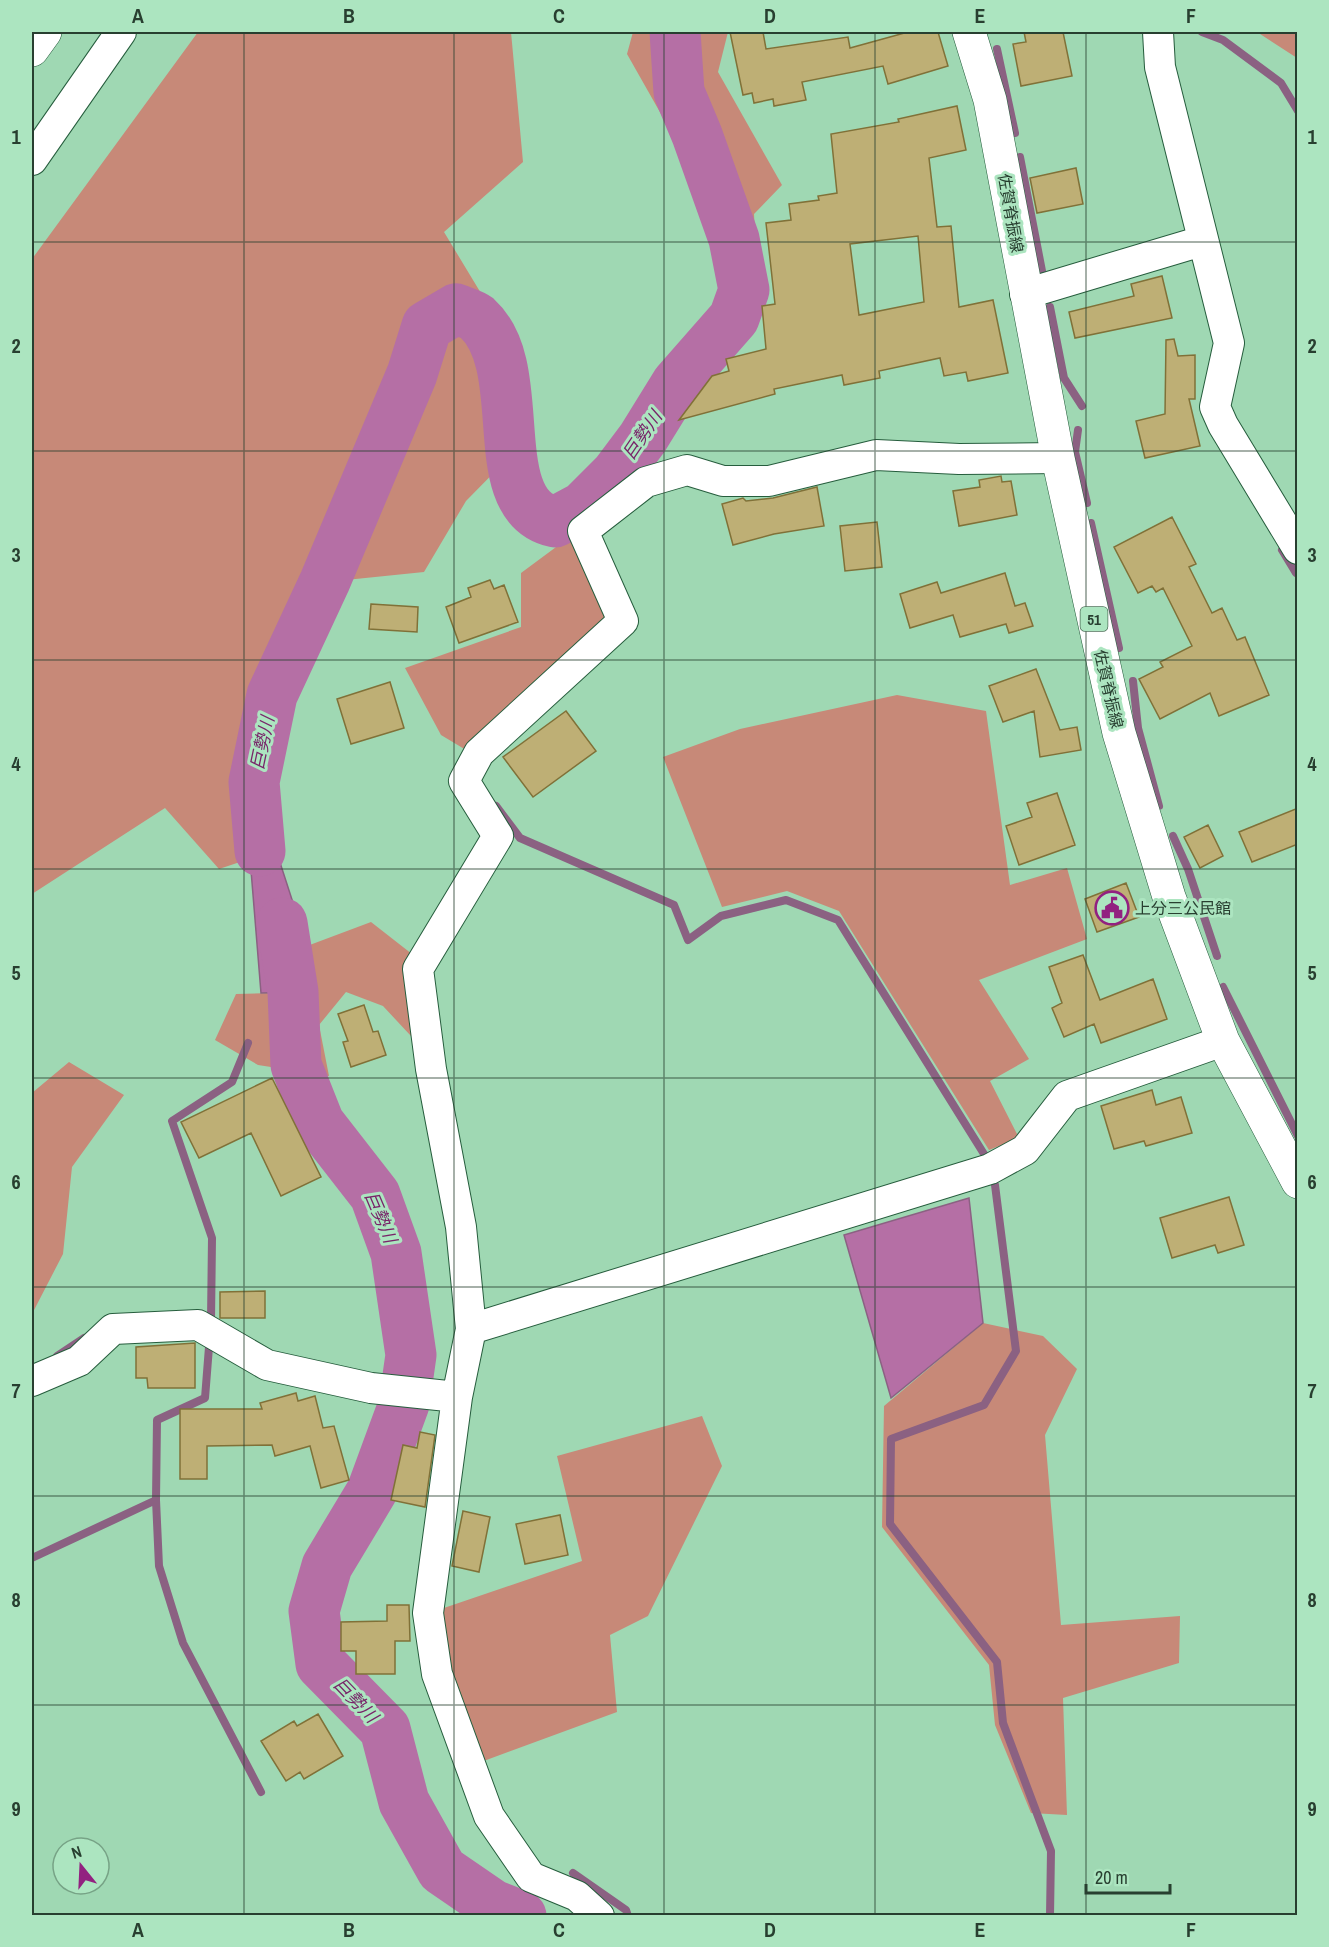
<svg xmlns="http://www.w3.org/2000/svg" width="1329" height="1947" font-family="'Archivo Narrow','Noto Sans JP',sans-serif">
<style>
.green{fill:#c78978}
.water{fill:#b56fa5;stroke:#8b6182;stroke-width:1.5}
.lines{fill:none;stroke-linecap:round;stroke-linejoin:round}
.stream{stroke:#8b6182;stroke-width:8}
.river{stroke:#b56fa5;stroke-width:51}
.building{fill:#beaf75;stroke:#807138;stroke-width:1.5;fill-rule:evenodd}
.street-casing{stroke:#265d3d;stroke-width:32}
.primary-casing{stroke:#265d3d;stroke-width:34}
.highway-casing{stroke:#265d3d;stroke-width:34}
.street{stroke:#fff;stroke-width:30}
.primary{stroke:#fff;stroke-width:33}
.highway{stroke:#fff;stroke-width:33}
.grid{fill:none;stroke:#283f30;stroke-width:1.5;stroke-opacity:0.55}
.labels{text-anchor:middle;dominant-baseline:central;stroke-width:6;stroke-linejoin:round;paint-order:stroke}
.shield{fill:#ace5c0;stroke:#50715b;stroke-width:1.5}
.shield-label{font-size:15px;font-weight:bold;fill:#283f30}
.street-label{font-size:16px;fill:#283f30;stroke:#ace5c0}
.poi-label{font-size:16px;fill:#283f30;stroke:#ace5c0;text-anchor:start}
.water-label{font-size:18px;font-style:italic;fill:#782469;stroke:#ace5c0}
.neatline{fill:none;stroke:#283f30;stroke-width:2}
.grid-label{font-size:20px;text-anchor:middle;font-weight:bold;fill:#283f30}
</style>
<rect width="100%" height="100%" fill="#9fd8b3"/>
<path class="green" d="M 198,32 L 511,32 L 523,162 L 444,232 L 514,348 L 531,435 L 466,501 L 424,572 L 336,581 L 283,695 L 273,748 L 254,782 L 247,821 L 249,859 L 219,869 L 165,808 L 32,894 L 32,259 Z
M 633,32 L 728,32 L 718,72 L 782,185 L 754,214 L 757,277 L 717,259 L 678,144 L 627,54 Z
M 1257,32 L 1297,32 L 1297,58 Z
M 575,533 L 615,624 L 466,750 L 441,735 L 405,668 L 521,627 L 521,573 Z
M 897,695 L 986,711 L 1010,885 L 1067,868 L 1087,939 L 979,980 L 1029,1059 L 990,1081 L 1019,1138 L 989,1150 L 839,911 L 787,891 L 722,907 L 663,757 L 740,729 Z
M 371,922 L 426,965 L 438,1065 L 383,1006 L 346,992 L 319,1025 L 329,1076 L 258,1065 L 215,1040 L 236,994 L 303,992 L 307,946 Z
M 69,1062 L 124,1095 L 72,1167 L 63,1254 L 32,1314 L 32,1093 Z
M 983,1323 L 1043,1336 L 1077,1369 L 1045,1435 L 1061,1625 L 1180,1616 L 1179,1663 L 1063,1698 L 1067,1815 L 1031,1813 L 995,1725 L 989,1665 L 882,1527 L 884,1406 Z
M 702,1416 L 722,1466 L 648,1616 L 610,1635 L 617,1712 L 481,1762 L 447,1671 L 438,1610 L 582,1561 L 557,1456 Z"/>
<path class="water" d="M 254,782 L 307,946 L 303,992 L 261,993 L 247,821 Z
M 969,1198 L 983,1323 L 891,1398 L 844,1235 Z"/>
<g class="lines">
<path class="stream" d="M 1202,32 L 1223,40 L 1281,83 L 1298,111
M 997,49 L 1015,133
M 1020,157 L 1042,271
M 1050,307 L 1064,378 L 1082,406
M 1078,430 L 1075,452 L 1087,503
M 1091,523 L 1119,648
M 1282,550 L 1296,573
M 1133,681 L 1138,728 L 1159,806
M 496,806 L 520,838 L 674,905 L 688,940 L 721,916 L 786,900 L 838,920 L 984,1154
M 1173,836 L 1188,869 L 1217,956
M 1223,987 L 1298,1136
M 995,1185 L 1016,1351 L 984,1405 L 891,1439 L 890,1524 L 997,1662 L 1003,1723 L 1051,1851 L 1050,1916
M 211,1321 L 212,1238 L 172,1121 L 232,1082 L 248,1043
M 57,1356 L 84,1338
M 156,1500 L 159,1566 L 183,1643 L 261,1792
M 32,1558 L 156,1500 L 157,1420 L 205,1398 L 209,1347
M 573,1873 L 626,1910 L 628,1916"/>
<path class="river" d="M 260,851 L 254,782 L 272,695 L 325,581 L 412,374 L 427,326 L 456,309 C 463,312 472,314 477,318 C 533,369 481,505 555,522 L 583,507 L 616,474 L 643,438 L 677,383 L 734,318 L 744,290 L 734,239 L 697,135 L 679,92 L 675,32
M 282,923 L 293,992 L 296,1065 L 319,1123 L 375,1195 L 396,1253 L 411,1355 L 404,1404 L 372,1491 L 327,1566 L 314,1611 L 321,1664 L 385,1729 L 404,1802 L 442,1870 L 493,1905 L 521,1916"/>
</g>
<path class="building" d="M 730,32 L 763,32 L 766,49 L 848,37 L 850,48 L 908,32 L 938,32 L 948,66 L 888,84 L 883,66 L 802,82 L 806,100 L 774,106 L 773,99 L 754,103 L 752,93 L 743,95 Z
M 1024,32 L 1063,32 L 1072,76 L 1021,86 L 1013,44 L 1026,42 Z
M 957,106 L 966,150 L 929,158 L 937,227 L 951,226 L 959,307 L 993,300 L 1008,373 L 968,381 L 966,372 L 944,376 L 940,358 L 879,371 L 880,378 L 844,385 L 842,375 L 774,389 L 775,394 L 679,420 L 712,376 L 729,371 L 726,359 L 766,349 L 762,306 L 775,304 L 766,223 L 791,220 L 789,204 L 819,200 L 818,196 L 837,193 L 831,134 L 899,122 L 898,119 ZM 918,236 L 924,302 L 859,315 L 850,244 Z
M 1076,168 L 1083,204 L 1037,213 L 1030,178 Z
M 1162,276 L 1172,318 L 1075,338 L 1069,312 L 1134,296 L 1131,284 Z
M 1174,339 L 1178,356 L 1195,355 L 1195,399 L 1189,399 L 1200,446 L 1145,458 L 1136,421 L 1165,414 L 1166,340 Z
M 1001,476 L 1002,482 L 1011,481 L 1017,515 L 959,526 L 953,491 L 980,487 L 979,480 Z
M 817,487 L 824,526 L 774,534 L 733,545 L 722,504 L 743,498 L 746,501 L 773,498 Z
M 1172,517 L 1196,564 L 1189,567 L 1212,613 L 1222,608 L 1237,640 L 1245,637 L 1269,695 L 1219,716 L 1210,693 L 1160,719 L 1139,679 L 1163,667 L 1160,662 L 1192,646 L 1163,588 L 1156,592 L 1152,586 L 1138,593 L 1114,547 Z
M 877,522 L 882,567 L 845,571 L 840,526 Z
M 1005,573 L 1015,606 L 1025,603 L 1033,626 L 1009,633 L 1006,624 L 960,637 L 953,615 L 910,628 L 900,594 L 937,582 L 941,593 Z
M 490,580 L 494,589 L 504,585 L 518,622 L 459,643 L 446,607 L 471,597 L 468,588 Z
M 371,604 L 418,607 L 417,632 L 369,629 Z
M 1036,669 L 1060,730 L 1077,727 L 1081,750 L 1040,757 L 1034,711 L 1003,722 L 989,686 Z
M 390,682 L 404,728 L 351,744 L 337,699 Z
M 566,711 L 596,751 L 533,797 L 503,757 Z
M 1057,793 L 1075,845 L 1019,865 L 1006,826 L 1032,817 L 1027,803 Z
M 1298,808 L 1298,844 L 1252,862 L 1239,832 Z
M 1208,825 L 1223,856 L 1200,868 L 1184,837 Z
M 1126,883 L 1139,917 L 1097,932 L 1085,899 Z
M 1083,955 L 1100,1000 L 1153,979 L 1167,1019 L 1101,1043 L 1094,1024 L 1064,1037 L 1052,1008 L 1062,1003 L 1049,967 Z
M 364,1005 L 373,1032 L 378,1031 L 386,1055 L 351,1067 L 343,1042 L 348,1041 L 338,1014 Z
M 272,1078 L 321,1177 L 281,1196 L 251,1133 L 199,1158 L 181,1122 Z
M 1152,1090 L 1156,1105 L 1181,1097 L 1192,1133 L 1146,1146 L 1144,1141 L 1114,1149 L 1101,1106 Z
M 1229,1197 L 1244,1245 L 1218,1253 L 1215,1245 L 1172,1258 L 1160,1218 Z
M 265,1291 L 265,1318 L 220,1318 L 220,1292 Z
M 195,1343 L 195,1388 L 148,1388 L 147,1378 L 136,1378 L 136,1347 Z
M 296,1393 L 298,1401 L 315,1396 L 323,1428 L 334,1426 L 349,1480 L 321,1488 L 310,1446 L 275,1456 L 272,1445 L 207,1446 L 207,1479 L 180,1479 L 180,1409 L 262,1409 L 260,1403 Z
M 420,1432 L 435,1435 L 425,1507 L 391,1500 L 403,1445 L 417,1448 Z
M 463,1511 L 490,1517 L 479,1572 L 452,1566 Z
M 560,1515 L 568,1555 L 525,1564 L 516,1524 Z
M 387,1605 L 409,1605 L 410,1641 L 395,1641 L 395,1674 L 356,1674 L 356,1651 L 341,1651 L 341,1622 L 387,1621 Z
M 318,1714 L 343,1756 L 304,1779 L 300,1772 L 286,1781 L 261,1741 L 294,1721 L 297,1726 Z"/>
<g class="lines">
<defs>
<path id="street" d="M 1158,32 L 1160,67 L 1229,343 L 1215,407 L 1223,425 L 1298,549
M 32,160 L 121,32
M 1025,294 L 1202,241
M 471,1329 L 990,1169 L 1025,1150 L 1067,1096 L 1223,1041
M 32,1381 L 79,1361 L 113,1329 L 198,1325 L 267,1365 L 371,1388 L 457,1397
M 599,1916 L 577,1896 L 531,1877 L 489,1816 L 437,1674 L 428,1613 L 457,1397 L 471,1329 L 461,1227 L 431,1069 L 418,969 L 498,836 L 464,781 L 479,753 L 623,621 L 583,531 L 646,482 L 687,470 L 723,481 L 769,481 L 876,455 L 959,459 L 1058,458"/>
<path id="primary" d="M 969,32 L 990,100 L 1058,458 L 1119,733 L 1169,897 L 1223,1041 L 1298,1182"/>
<path id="highway" d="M 32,50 L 45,32"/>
</defs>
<use href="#street" class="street-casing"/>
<use href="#primary" class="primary-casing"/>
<use href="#highway" class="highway-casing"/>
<use href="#street" class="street"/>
<use href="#primary" class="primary"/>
<use href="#highway" class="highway"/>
</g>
<path class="grid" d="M 244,32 L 244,1916M 454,32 L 454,1916M 664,32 L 664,1916M 875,32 L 875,1916M 1086,32 L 1086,1916M 32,242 L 1298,242M 32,451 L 1298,451M 32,660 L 1298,660M 32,869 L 1298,869M 32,1078 L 1298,1078M 32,1287 L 1298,1287M 32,1496 L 1298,1496M 32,1705 L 1298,1705"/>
<defs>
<symbol id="civic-ring" viewBox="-11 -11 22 22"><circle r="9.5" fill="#ace5c0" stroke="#922180" stroke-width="1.5"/><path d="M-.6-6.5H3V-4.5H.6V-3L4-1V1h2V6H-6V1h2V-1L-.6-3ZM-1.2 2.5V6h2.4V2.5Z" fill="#922180"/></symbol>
</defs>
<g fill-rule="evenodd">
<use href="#civic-ring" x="1093" y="889" width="38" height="38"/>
</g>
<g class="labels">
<rect class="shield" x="1080.5" y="607" width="27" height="24" rx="4.5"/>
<g class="shield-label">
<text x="1094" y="619">51</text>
</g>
<g class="street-label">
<text transform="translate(1011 213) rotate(80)">佐賀脊振線</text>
<text transform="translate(1109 689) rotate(77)">佐賀脊振線</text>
</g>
<g class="poi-label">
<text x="1135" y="908">上分三公民館</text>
</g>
<g class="water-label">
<text transform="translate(642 435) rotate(-56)">巨勢川</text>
<text transform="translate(262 743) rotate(-78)">巨勢川</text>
<text transform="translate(381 1217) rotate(67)">巨勢川</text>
<text transform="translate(356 1700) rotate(46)">巨勢川</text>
</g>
</g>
<rect width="1329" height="1947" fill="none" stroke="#ace5c0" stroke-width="66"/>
<g transform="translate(81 1866) rotate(342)"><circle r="28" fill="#ace5c0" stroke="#77a386" stroke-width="1.5"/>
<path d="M0-4.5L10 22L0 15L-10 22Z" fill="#922180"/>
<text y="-9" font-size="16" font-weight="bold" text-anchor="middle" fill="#283f30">N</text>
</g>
<path d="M1086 1884v9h84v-9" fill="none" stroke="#283f30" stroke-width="3"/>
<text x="1095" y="1884" font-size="18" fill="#283f30" stroke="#ace5c0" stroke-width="4.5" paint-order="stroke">20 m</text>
<rect x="33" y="33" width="1263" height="1881" class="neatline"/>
<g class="grid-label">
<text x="138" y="23">A</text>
<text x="349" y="23">B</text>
<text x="559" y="23">C</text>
<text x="770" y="23">D</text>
<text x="980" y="23">E</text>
<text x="1191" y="23">F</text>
<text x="16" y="144">1</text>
<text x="1312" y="144">1</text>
<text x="16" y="353">2</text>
<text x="1312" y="353">2</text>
<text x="16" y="562">3</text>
<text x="1312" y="562">3</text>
<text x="16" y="771">4</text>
<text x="1312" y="771">4</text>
<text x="16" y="980">5</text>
<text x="1312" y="980">5</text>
<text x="16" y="1189">6</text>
<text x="1312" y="1189">6</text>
<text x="16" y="1398">7</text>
<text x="1312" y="1398">7</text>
<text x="16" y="1607">8</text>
<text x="1312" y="1607">8</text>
<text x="16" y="1816">9</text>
<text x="1312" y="1816">9</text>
<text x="138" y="1937">A</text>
<text x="349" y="1937">B</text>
<text x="559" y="1937">C</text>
<text x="770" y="1937">D</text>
<text x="980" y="1937">E</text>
<text x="1191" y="1937">F</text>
</g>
</svg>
